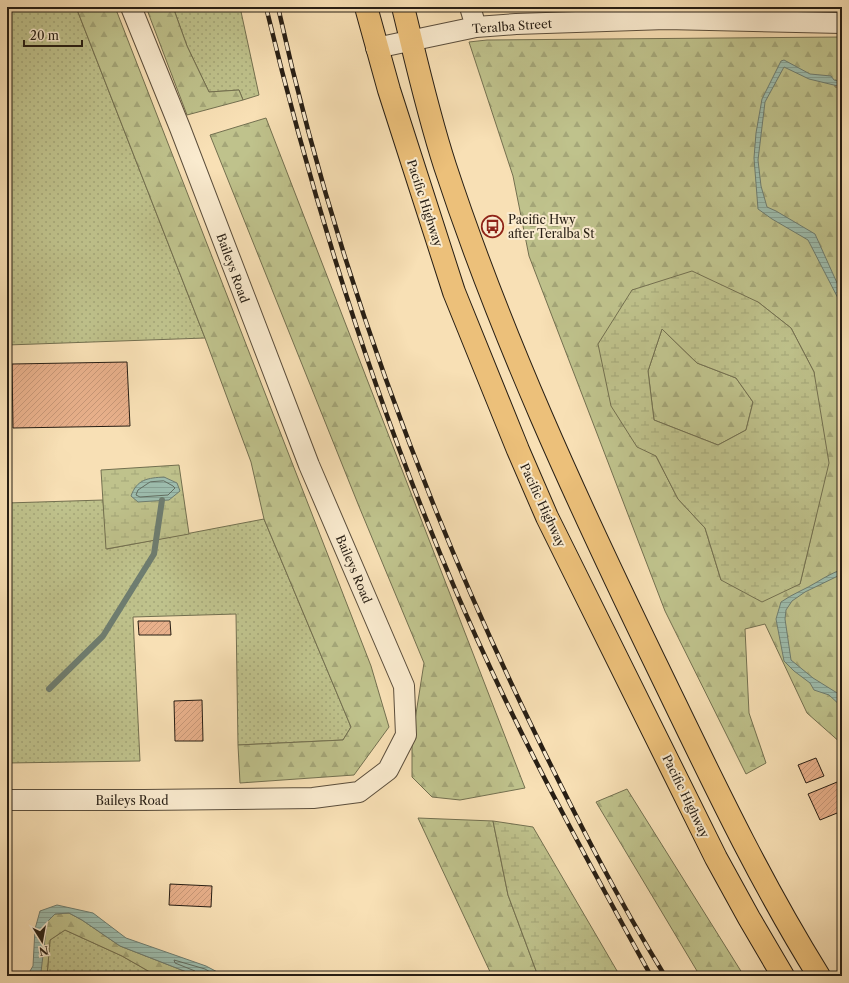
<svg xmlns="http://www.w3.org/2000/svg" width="849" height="983" font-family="'Libre Caslon Text',serif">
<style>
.grass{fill:url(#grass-dots);stroke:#737050}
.forest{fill:url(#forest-firs);stroke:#737050;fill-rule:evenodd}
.wetland{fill:url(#wetland-marsh);stroke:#737050;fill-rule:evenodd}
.water{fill:url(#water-rules);stroke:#6e7d70}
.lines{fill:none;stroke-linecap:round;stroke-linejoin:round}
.shore{stroke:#626e61;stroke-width:1}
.stream{stroke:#6e7d70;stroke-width:6}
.building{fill:url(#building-hatch);stroke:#271e14}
.minor-casing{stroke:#5b4e3c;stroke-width:22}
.major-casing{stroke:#271e14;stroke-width:24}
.minor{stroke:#faebcf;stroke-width:20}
.major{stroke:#ecc07a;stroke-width:22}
.rail-casing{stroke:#271e14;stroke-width:4.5}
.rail{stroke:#faebcf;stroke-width:3;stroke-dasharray:9;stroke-linecap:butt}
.labels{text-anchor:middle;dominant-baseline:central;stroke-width:4;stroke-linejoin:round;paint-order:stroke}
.street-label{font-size:12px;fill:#271e14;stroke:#faebcf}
.poi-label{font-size:12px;fill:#271e14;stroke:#faebcf;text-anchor:start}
</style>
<defs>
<pattern id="grass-dots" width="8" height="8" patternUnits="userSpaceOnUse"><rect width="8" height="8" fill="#bfc28c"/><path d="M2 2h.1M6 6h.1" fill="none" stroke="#a4a678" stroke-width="1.8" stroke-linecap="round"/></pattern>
<pattern id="forest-firs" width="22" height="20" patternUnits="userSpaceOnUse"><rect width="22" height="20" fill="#bfc28c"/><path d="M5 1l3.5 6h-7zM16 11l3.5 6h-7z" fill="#a4a678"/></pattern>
<pattern id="wetland-marsh" width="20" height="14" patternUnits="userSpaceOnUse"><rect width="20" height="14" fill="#bfc28c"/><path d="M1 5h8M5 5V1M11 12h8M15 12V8" fill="none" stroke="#a4a678"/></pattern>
<pattern id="water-rules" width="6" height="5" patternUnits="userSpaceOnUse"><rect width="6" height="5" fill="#9dbdae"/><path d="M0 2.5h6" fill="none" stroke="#87a295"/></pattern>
<pattern id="building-hatch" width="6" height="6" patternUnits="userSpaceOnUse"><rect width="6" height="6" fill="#e8b08b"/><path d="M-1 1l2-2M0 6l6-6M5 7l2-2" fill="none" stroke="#c79777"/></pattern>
</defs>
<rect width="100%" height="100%" fill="#f8e0b5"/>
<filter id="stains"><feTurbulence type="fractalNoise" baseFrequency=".005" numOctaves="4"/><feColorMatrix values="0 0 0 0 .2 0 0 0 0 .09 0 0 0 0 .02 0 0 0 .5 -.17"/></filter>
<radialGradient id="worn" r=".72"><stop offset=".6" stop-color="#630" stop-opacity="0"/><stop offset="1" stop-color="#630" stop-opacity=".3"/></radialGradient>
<path class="grass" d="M 7,7 L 76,7 L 205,338 L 7,345 Z
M 173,7 L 240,7 L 259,95 L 243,100 L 239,90 L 209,92 L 187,46 Z
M 103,500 L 107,549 L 264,519 L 351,727 L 343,740 L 238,745 L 236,614 L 133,617 L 140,761 L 7,763 L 7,503 Z
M 65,930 L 122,956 L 157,976 L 47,976 L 50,940 Z"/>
<path class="forest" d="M 76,7 L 115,7 L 371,666 L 389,727 L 354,775 L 240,783 L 238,745 L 343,740 L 351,727 L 264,519 L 251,462 L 205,338 Z
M 146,7 L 173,7 L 187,46 L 209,92 L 239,90 L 243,100 L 187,115 Z
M 842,37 L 842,82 L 835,80 L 835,87 L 842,87 L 842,744 L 807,713 L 765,624 L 745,629 L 749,713 L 766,763 L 746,774 L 665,611 L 529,256 L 513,176 L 469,42 L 487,40 ZM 632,290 L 758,302 L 791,328 L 814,372 L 816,516 L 800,584 L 721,580 L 705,528 L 678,499 L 656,456 Z
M 266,118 L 525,788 L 460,800 L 432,797 L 412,777 L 412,739 L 424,663 L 358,504 L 210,135 Z
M 662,329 L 697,363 L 736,378 L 753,402 L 746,430 L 718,445 L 654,420 L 648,371 Z
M 627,789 L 744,976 L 700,976 L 596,802 Z
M 418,818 L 493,821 L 508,895 L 538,976 L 492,976 Z
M 69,913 L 82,920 L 120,946 L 197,976 L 157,976 L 122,956 L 65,930 L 50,940 L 47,976 L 39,976 L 47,922 L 55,914 Z"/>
<path class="wetland" d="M 692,271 L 758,302 L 791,328 L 814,372 L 829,463 L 800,584 L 762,602 L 721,580 L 705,528 L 678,499 L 656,456 L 637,447 L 611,406 L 598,344 L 632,290 ZM 662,329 L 697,363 L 736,378 L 753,402 L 746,430 L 718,445 L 654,420 L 648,371 Z
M 179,465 L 189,534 L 106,549 L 101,470 Z
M 493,821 L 533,827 L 620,976 L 538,976 L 508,895 Z"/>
<path class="water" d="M 784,60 L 810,74 L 831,76 L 834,80 L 842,82 L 842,87 L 809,79 L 784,67 L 765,102 L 758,160 L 761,186 L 767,207 L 776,211 L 815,234 L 842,294 L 842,306 L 808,240 L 772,219 L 758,209 L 754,158 L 756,133 L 762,99 L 781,61 Z
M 164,477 L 177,483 L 180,491 L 169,500 L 138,502 L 131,496 C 137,479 148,478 164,477 Z
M 842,569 L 842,574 L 805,592 L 792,601 L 786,610 L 785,619 L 791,660 L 813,678 L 842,696 L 842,707 L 829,695 L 814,690 L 810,683 L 794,671 L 784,661 L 776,619 L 781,602 C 792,594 806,589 817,582 C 825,577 833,573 842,569 Z
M 57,905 L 93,913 L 126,938 L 206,966 L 225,976 L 197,976 L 120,946 L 82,920 L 69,913 L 55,914 L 47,922 L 41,972 L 39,976 L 27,976 L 33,966 L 35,929 L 40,911 Z"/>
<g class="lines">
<path class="shore" d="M 164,481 L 173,486 L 175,488 L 168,495 L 140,497 L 136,495 L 138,490 L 150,482 Z
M 197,976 L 195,971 L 175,963 L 174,960 L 205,969 L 217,976"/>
<path class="stream" d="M 49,689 L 103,636 L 154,554 L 162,500"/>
</g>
<path class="building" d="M 127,362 L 130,426 L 13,428 L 12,364 Z
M 138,621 L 170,621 L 171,635 L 139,635 Z
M 202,700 L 203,741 L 175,741 L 174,701 Z
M 816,758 L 824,776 L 806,783 L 798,765 Z
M 842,780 L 842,811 L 820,820 L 808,794 Z
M 170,884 L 212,886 L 211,907 L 169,905 Z"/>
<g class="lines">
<defs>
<path id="minor" d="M 470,7 L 476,27
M 376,48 L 476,27 L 516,24 L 666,19 L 842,23
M 7,800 L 144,800 L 313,798 L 359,792 L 388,770 L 406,735 L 404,686 L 309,465 L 180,128 L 131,7"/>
<path id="major" d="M 366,7 L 389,90 L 454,292 L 518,450 L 547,517 L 716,858 L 749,918 L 783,976
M 403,7 C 416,60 428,114 445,166 C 501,336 576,499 654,660 C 706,767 756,875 819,976"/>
</defs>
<use href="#minor" class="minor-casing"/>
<use href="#major" class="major-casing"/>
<use href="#minor" class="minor"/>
<use href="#major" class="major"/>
<defs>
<path id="rail" d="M 266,7 C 321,234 395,466 495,678 C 543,780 597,878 651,976
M 278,7 C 333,256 424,506 536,735 C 576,817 617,898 665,976"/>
</defs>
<use href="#rail" class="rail-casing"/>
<use href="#rail" class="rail"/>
</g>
<defs>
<symbol id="bus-ring" viewBox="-11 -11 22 22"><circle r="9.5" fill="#faebcf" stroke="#8f2418" stroke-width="1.5"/><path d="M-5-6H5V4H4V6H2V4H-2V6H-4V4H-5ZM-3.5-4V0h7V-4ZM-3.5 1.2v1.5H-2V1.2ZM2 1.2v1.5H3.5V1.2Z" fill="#8f2418"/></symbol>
</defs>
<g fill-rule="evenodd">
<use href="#bus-ring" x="480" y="214" width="25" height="25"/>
</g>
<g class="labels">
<g class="street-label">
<text transform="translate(512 26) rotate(-4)">Teralba Street</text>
<text transform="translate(425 203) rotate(72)">Pacific Highway</text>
<text transform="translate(233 268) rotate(70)">Baileys Road</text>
<text transform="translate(543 505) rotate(65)">Pacific Highway</text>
<text transform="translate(354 569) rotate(67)">Baileys Road</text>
<text transform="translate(686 796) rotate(64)">Pacific Highway</text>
<text x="132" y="800">Baileys Road</text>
</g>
<g class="poi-label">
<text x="508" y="219">Pacific Hwy<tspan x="508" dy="14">after Teralba St</tspan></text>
</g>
</g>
<rect width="849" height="983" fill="none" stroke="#f8e0b5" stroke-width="24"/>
<rect x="8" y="8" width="833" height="967" fill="none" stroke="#271e14" stroke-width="2"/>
<rect x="12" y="12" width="825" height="959" fill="none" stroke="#271e14"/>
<g transform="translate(42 941) rotate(169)" stroke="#faebcf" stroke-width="3" paint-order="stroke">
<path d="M0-3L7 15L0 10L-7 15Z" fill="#271e14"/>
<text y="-6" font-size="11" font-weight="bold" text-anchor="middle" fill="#271e14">N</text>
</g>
<path d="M24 40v6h58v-6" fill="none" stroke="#271e14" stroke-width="2"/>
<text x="30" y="40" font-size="12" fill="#271e14" stroke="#faebcf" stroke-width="3" paint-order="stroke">20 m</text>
<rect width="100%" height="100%" filter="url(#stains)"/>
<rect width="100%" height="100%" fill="url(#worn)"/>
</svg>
